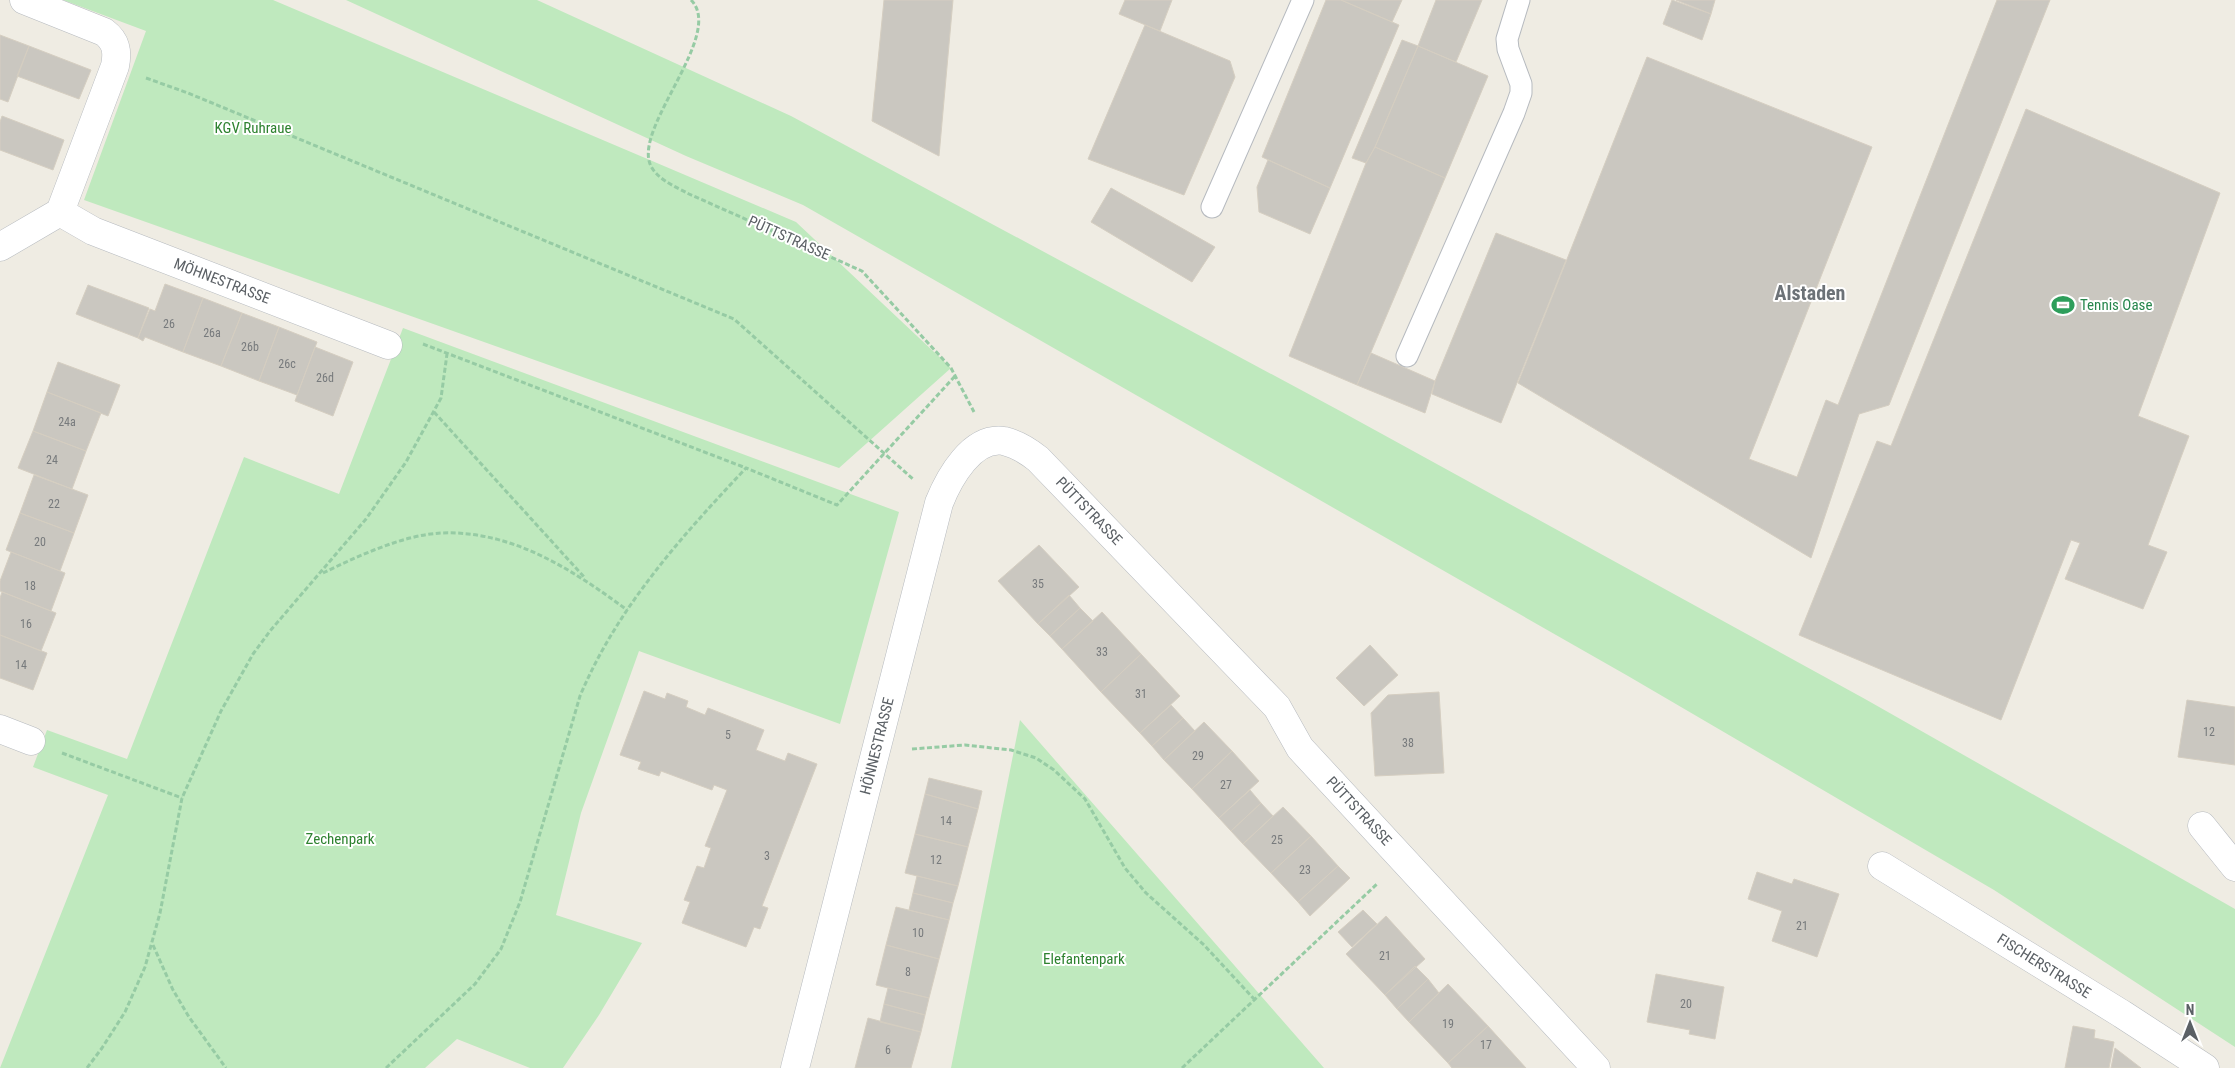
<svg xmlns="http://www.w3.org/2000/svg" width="2235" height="1068" font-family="'Roboto Condensed',sans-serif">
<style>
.green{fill:#bfe9be}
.building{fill:#cac7c0;stroke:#d5cec1}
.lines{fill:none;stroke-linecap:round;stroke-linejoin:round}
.lane-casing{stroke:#b6babf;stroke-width:23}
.street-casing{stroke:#b6babf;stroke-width:29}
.path{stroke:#96cba4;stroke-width:3;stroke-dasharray:5 2.5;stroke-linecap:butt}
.lane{stroke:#fff;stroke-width:21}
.street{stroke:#fff;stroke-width:28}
.labels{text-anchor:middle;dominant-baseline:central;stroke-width:4;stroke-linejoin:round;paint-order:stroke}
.number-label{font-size:12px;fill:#777a7c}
.park-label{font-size:15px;fill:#2e8230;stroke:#fff}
.street-label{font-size:15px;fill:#5b6065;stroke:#fff}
.leisure-label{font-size:15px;fill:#27864d;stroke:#fff;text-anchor:start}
.district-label{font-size:20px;font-weight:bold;fill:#6c7277;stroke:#fff}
</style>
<rect width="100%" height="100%" fill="#efece3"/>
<path class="green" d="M 63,0 L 273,0 L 796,222 L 951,368 L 839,468 L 84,200 L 146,31 Z
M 346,0 L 537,0 L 791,116 L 1342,412 L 1865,699 L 2235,909 L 2235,1047 L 1994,890 L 1628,676 L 803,205 L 686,156 Z
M 403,328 L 899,512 L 840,724 L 639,651 L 581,813 L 556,915 L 642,943 L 599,1015 L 563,1068 L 530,1068 L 457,1039 L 425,1068 L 0,1068 L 108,795 L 33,767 L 47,730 L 127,759 L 244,457 L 339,494 Z
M 1020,720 L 1324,1068 L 951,1068 Z"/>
<path class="building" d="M 884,0 L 953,0 L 939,156 L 872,121 Z
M 1125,0 L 1172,0 L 1160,31 L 1119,14 Z
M 1326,0 L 1341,0 L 1399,25 L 1330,188 L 1262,157 Z
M 1341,0 L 1402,0 L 1392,22 Z
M 1436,0 L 1482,0 L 1456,62 L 1418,46 Z
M 1672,0 L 1711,14 L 1702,40 L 1663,24 Z
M 1676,0 L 1715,0 L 1711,14 Z
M 1997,0 L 2050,0 L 1889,405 L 1859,414 L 1811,558 L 1518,383 L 1647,57 L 1872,147 L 1749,459 L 1797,477 L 1826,400 L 1838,405 Z
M 1145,25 L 1230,61 L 1235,77 L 1184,195 L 1088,159 Z
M 0,35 L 29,46 L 8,102 L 0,99 Z
M 1402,40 L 1418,46 L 1375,147 L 1366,163 L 1352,158 Z
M 29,46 L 91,70 L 79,99 L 17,76 Z
M 1418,46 L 1488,76 L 1445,178 L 1375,147 Z
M 2026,109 L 2220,193 L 2138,416 L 2189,436 L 2148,545 L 2167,552 L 2143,609 L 2065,579 L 2080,543 L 2071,540 L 2001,720 L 1799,635 L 1877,441 L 1891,446 Z
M 2,116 L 64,140 L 53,170 L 0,150 L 0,122 Z
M 1375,147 L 1445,178 L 1357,385 L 1289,356 L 1366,163 Z
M 1268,160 L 1330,188 L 1310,234 L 1259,212 L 1257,187 Z
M 1111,188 L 1215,247 L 1192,282 L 1091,222 Z
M 1496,233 L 1566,260 L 1501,423 L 1432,394 L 1435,381 Z
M 165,284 L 203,298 L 183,352 L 145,337 L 143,341 L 138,338 L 150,309 L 155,311 Z
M 88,285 L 149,308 L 138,338 L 76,314 Z
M 203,298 L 242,313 L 221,366 L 183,352 Z
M 242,313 L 279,327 L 259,381 L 221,366 Z
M 279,327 L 317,342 L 297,395 L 259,381 Z
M 315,347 L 353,362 L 333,416 L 295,401 Z
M 1371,353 L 1435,381 L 1425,413 L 1357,385 Z
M 58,362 L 120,385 L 108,416 L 47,392 Z
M 47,392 L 101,413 L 86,451 L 33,431 Z
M 33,431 L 86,451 L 72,489 L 18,468 Z
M 34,475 L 88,495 L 74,533 L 20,513 Z
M 20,513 L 74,533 L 60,571 L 6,550 Z
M 1039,545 L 1079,587 L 1038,624 L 998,581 Z
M 11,552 L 65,573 L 51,611 L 0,591 L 0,581 Z
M 2,592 L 56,613 L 41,651 L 0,635 L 0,598 Z
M 1069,595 L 1080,608 L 1050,636 L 1038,624 Z
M 1080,608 L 1093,621 L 1062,649 L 1050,636 Z
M 1102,612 L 1141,654 L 1101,692 L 1062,649 Z
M 0,635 L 47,653 L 33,690 L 0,678 Z
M 1370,645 L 1398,675 L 1364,706 L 1336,678 Z
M 1141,654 L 1180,696 L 1140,733 L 1101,692 Z
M 644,691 L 665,699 L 667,693 L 688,701 L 686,707 L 705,715 L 708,708 L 764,730 L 756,750 L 785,761 L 788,753 L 817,764 L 762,906 L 768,908 L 760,929 L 754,927 L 746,947 L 682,923 L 690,902 L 684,900 L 697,866 L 704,868 L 711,848 L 705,846 L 727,790 L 714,785 L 712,790 L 661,771 L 659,776 L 638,769 L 641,762 L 620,755 Z
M 1439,692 L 1444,773 L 1375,776 L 1371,713 L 1388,695 Z
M 2187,700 L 2235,707 L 2235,765 L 2178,757 Z
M 1171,705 L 1183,718 L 1152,746 L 1140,733 Z
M 1183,718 L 1195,731 L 1164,760 L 1152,746 Z
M 1204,722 L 1232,751 L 1192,789 L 1164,760 Z
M 1232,751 L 1259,781 L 1219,818 L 1192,789 Z
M 929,778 L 982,791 L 978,809 L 925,794 Z
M 1250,790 L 1261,803 L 1231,831 L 1219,818 Z
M 925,794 L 978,809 L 968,847 L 915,834 Z
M 1261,803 L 1273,816 L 1243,844 L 1231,831 Z
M 1283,807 L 1311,836 L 1271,873 L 1243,844 Z
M 915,834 L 968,847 L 958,886 L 905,873 Z
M 1311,836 L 1338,866 L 1298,902 L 1271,873 Z
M 1338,866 L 1350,878 L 1310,916 L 1298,902 Z
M 1757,872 L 1792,884 L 1794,879 L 1839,894 L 1817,957 L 1772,941 L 1782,911 L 1748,899 Z
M 917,876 L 958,886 L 953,903 L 913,893 Z
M 913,893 L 953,903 L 949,920 L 909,910 Z
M 896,907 L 949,920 L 939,959 L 886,945 Z
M 1363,910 L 1377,924 L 1352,947 L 1338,932 Z
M 1386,916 L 1425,959 L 1385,995 L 1346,954 Z
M 886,945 L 939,959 L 929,998 L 876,985 Z
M 1415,966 L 1428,979 L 1397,1009 L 1385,995 Z
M 1656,974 L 1724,987 L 1715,1039 L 1689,1034 L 1690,1030 L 1647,1022 Z
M 1428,979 L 1439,993 L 1409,1022 L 1397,1009 Z
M 1448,984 L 1488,1026 L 1448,1063 L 1409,1022 Z
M 888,988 L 929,998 L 925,1015 L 884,1004 Z
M 884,1004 L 925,1015 L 921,1032 L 880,1022 Z
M 868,1018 L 921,1032 L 911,1068 L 855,1068 Z
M 1488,1026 L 1526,1068 L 1452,1068 L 1448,1063 Z
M 2073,1026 L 2095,1030 L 2094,1038 L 2114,1042 L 2109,1068 L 2065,1068 Z
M 2115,1048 L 2141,1068 L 2111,1068 Z"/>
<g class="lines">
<defs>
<path id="lane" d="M 1212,207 L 1303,0
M 1407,356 L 1514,113 L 1521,93 L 1521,84 L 1508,49 L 1507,39 L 1519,0"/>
<path id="street" d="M 60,212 L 93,231 L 388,345
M 0,247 L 60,212 L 115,66 C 118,51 116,41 104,32 L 24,0
M 0,729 L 31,741
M 2202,826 L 2235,867
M 1882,866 L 2122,1014 L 2205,1068
M 795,1068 L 939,503 C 949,478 972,436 1004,441 C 1017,444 1028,451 1038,459 L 1277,707 L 1300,748 L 1596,1068"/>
</defs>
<use href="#lane" class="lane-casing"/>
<use href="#street" class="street-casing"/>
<path class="path" d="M 691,0 C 725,34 635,125 650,164 C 656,179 676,187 689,194 L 862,271 L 951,368 L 974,412
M 146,78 L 188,93 L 734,319 L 913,479
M 423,344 L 746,468
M 434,412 L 585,578
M 323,573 C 358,556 403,535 441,533 C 512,530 573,570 627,610
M 912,749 L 965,745 L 1011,750 L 1036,758 L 1054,770 L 1085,799 L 1125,868 L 1146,893 L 1204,945 L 1254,999
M 62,753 L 182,798
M 153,945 L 173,990 L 189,1017 L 226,1068
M 87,1068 L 102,1048 L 125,1012 L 145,967 L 160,913 L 182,798 L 221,711 L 253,654 L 270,631 L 366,519 L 406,462 L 441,398 L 447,354
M 386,1068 L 475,984 L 501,949 L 520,902 L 580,696 C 617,608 681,537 746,468 L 837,505 L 956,375
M 1182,1068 L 1378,883"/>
<use href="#lane" class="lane"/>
<use href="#street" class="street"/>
</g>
<defs>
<symbol id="stadium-bare" viewBox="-9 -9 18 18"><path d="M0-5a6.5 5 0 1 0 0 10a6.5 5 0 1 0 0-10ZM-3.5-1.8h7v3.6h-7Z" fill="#2e9e5b" stroke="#fff" stroke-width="2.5" paint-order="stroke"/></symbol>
</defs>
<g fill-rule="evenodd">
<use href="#stadium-bare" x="2047" y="289" width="32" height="32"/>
</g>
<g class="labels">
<g class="number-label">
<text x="169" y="324">26</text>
<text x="212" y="333">26a</text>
<text x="250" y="347">26b</text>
<text x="287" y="364">26c</text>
<text x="325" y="378">26d</text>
<text x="67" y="422">24a</text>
<text x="52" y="460">24</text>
<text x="54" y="504">22</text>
<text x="40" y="542">20</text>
<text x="1038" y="584">35</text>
<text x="30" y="586">18</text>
<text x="26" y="624">16</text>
<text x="1102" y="652">33</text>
<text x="21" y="665">14</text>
<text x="1141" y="694">31</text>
<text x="2209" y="732">12</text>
<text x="728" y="735">5</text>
<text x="1408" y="743">38</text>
<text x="1198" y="756">29</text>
<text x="1226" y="785">27</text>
<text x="946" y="821">14</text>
<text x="1277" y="840">25</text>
<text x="767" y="856">3</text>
<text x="936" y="860">12</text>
<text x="1305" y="870">23</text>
<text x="1802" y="926">21</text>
<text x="918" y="933">10</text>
<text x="1385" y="956">21</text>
<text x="908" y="972">8</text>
<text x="1686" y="1004">20</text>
<text x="1448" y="1024">19</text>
<text x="1486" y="1045">17</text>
<text x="888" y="1050">6</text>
</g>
<g class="park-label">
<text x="253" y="128">KGV Ruhraue</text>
<text x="340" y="839">Zechenpark</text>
<text x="1084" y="959">Elefantenpark</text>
</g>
<g class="street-label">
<text transform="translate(789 238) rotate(24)">PÜTTSTRASSE</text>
<text transform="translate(222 281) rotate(21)">MÖHNESTRASSE</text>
<text transform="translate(1089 511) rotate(46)">PÜTTSTRASSE</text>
<text transform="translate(877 746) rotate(-76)">HÖNNESTRASSE</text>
<text transform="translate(1359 811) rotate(47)">PÜTTSTRASSE</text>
<text transform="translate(2044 966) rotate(32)">FISCHERSTRASSE</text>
</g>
<g class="leisure-label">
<text x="2080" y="305">Tennis Oase</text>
</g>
<g class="district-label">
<text x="1810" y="293">Alstaden</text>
</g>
</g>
<g transform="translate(2190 1023)" stroke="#ffffff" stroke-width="4" paint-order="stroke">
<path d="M0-4L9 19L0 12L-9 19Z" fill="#5b6065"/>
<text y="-8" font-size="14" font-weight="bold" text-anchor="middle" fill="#5b6065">N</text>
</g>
</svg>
